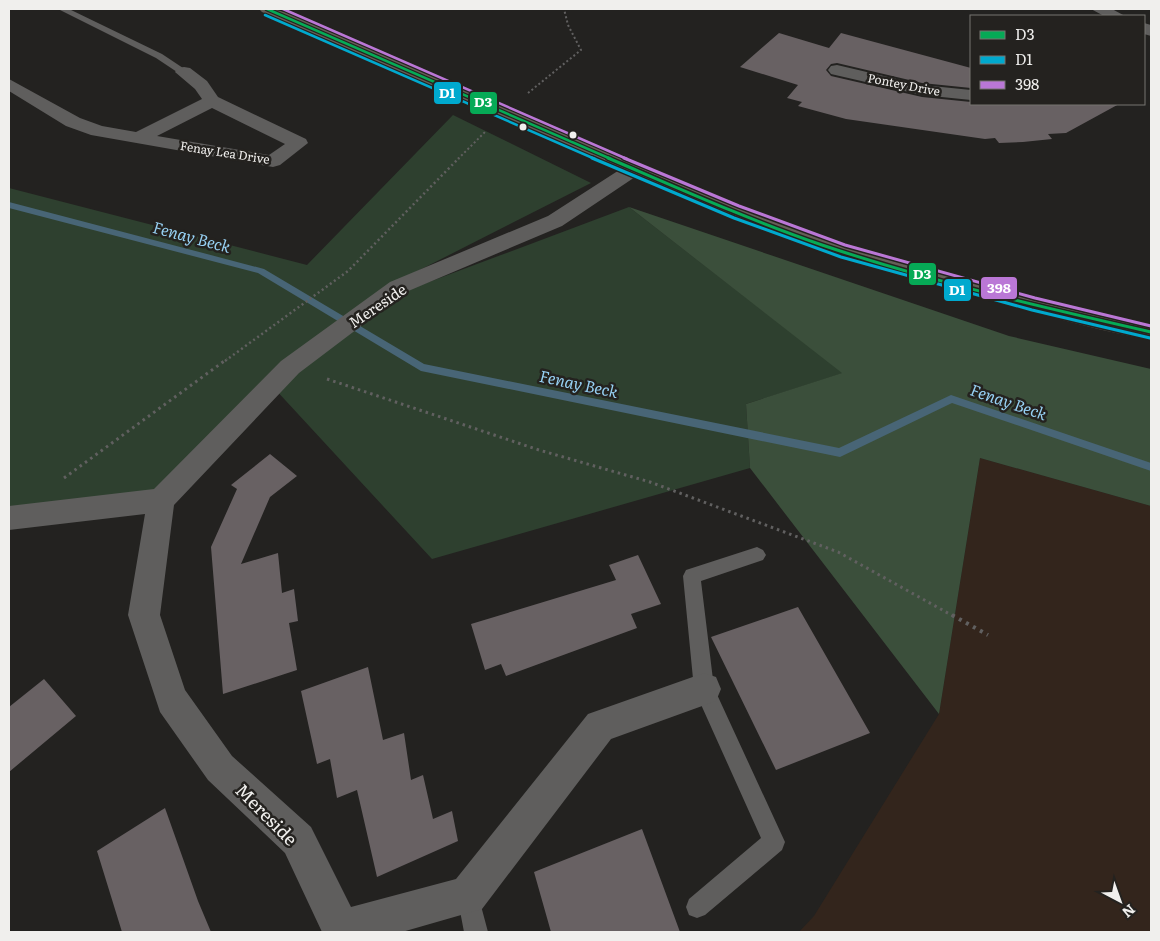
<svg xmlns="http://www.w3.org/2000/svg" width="1160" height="941" font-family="Literata,serif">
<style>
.commercial{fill:#33251c}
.green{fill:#2e402f}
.forest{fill:#3b4f3b}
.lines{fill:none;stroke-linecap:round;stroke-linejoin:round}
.stream{fill:#486576;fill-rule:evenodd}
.building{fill:#686163}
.path-far3{stroke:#616060;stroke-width:2;stroke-dasharray:2 2.5;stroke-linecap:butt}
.path-far2{stroke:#616060;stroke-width:2.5;stroke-dasharray:2 3;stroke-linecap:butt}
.path-far1{stroke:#616060;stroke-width:3;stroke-dasharray:2.5 4;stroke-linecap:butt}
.path{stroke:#616060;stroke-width:4;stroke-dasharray:3 5;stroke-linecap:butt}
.service{fill:#5f5e5d;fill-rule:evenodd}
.minor{fill:#5f5e5d;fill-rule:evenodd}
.trunk{fill:#645f57;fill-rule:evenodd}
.bus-1-far1-casing{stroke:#24221f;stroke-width:5}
.bus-1-casing{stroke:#24221f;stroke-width:6}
.bus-2-far1-casing{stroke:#24221f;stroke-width:5}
.bus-2-casing{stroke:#24221f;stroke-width:6}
.bus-3-far1-casing{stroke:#24221f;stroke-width:5}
.bus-3-casing{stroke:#24221f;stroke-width:6}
.bus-1-far1{stroke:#06aa56;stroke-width:2.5}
.bus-1{stroke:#06aa56;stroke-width:3}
.bus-2-far1{stroke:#00a9ce;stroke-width:2.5}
.bus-2{stroke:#00a9ce;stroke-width:3}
.bus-3-far1{stroke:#ba77d6;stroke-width:2.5}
.bus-3{stroke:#ba77d6;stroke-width:3}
.bus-dot{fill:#f0efed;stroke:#24221f;stroke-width:2}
.labels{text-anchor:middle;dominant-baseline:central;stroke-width:5;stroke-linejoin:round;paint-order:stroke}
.far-street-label{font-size:12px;fill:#f0efed;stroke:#24221f}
.street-label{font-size:15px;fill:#f0efed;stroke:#24221f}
.water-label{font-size:16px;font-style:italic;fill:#97d1f4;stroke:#24221f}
.near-street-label{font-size:18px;fill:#f0efed;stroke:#24221f}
.line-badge{stroke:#24221f;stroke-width:2}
.badge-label{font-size:14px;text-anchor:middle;font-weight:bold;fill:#fff}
</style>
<rect width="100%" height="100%" fill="#232220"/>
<path class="commercial" d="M 980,458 L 1151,506 L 1151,932 L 799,932 L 814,916 L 939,714 Z"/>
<path class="green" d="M 453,115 L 591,183 L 386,287 L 156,495 L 9,513 L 9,188 L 307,265 Z
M 629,207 L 843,373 L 746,404 L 750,468 L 432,559 L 274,388 L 405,291 Z"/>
<path class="forest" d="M 629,207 L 1009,336 L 1151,369 L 1151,506 L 980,458 L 939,714 L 750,468 L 746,404 L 842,373 Z"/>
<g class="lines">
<path class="stream" d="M 9,202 L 264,269 L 424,364 L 839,448 L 951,395 L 1151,463 L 1151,471 L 952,403 L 840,457 L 421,371 L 258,273 L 9,208 Z"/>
</g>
<path class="building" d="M 779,33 L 829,48 L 841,33 L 971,68 L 971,88 L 922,83 L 837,63 L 831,64 L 826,70 L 831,76 L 922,97 L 971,102 L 971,104 L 1119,104 L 1066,133 L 1048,134 L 1052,139 L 1023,142 L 999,143 L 995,138 L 985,139 L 846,119 L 798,106 L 802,102 L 787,98 L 798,85 L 740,67 Z
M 270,454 L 297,476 L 270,497 L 241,564 L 278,553 L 282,593 L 294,589 L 298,621 L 289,623 L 297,670 L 223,694 L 211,547 L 237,489 L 231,485 Z
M 638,555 L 661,604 L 631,614 L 637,628 L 506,676 L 501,664 L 485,670 L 471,624 L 616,580 L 609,565 Z
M 798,607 L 870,733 L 776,770 L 711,637 Z
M 368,667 L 383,740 L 404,733 L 411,780 L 423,775 L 433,819 L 452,811 L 458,841 L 377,877 L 357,790 L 337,798 L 330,759 L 317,764 L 301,691 Z
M 44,679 L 76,716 L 9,772 L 9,707 Z
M 165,808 L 198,901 L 211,932 L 122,932 L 97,851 Z
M 642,829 L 680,932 L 551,932 L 534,872 Z"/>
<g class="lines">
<path class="path-far3" d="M 528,93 L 581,50 L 568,25 L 564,9
M 458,159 L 485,132"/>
<path class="path-far2" d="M 225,361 L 348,271 L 459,158"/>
<path class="path-far1" d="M 327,379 L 539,450 L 650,482 L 838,552 L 955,617
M 64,478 L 227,359"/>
<path class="path" d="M 952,615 L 988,635"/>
<path class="service" d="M 58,9 L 69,9 L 162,54 L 189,72 L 180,74 L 156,58 Z
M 757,547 L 763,550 L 766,555 L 763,560 L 701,581 L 714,688 L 785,842 L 782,850 L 705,915 L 697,918 L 689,915 L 686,907 L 689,899 L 761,838 L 694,689 L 683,576 L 686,570 Z
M 468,884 L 476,887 L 488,932 L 464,932 L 457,895 L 460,887 Z"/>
<path class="minor" d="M 1091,9 L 1112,9 L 1125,16 L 1104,16 Z
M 1144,23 L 1151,25 L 1151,36 L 1144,34 Z
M 837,65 L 922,85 L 971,90 L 971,100 L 922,95 L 831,74 L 828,70 L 831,66 Z
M 184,67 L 190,68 L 207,81 L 218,97 L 306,139 L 308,143 L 280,165 L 273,167 L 91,135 L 66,126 L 9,91 L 9,79 L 80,118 L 102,126 L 136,132 L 202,99 L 195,89 L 175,72 L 178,68 ZM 212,108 L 285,144 L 269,155 L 157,136 Z
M 634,163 L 641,165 L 644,169 L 641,173 L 562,226 L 406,292 L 299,373 L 174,505 L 160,615 L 185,690 L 232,756 L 311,827 L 351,907 L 456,879 L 588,714 L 704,673 L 716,677 L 721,689 L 716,701 L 611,739 L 482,909 L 402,932 L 322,932 L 285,853 L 208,780 L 160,712 L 128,615 L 145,514 L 9,530 L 9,506 L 154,489 L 281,361 L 390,282 L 548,216 L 627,165 Z"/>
<path class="trunk" d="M 259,9 C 296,7 353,39 389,54 C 507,104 623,160 743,207 C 875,259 1013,294 1151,324 L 1151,340 C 1089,329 1027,310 966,294 C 909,278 852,264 797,243 C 615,175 441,86 262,12 Z"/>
<defs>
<path id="bus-1-far1" d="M 267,9 L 611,159"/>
<path id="bus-1" d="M 608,158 C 678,188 749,220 822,245 C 929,281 1041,307 1151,332"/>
<path id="bus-2-far1" d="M 265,15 L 595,159"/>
<path id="bus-2" d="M 592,158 L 734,218 L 841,257 L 1032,310 L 1150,338"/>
<path id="bus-3-far1" d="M 283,9 L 627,159"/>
<path id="bus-3" d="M 624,158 L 739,206 L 845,245 L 1035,298 L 1151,326"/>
</defs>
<use href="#bus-1-far1" class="bus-1-far1-casing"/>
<use href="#bus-1" class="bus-1-casing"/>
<use href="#bus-2-far1" class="bus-2-far1-casing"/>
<use href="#bus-2" class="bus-2-casing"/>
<use href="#bus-3-far1" class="bus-3-far1-casing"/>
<use href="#bus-3" class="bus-3-casing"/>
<use href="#bus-1-far1" class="bus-1-far1"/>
<use href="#bus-1" class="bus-1"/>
<use href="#bus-2-far1" class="bus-2-far1"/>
<use href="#bus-2" class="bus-2"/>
<use href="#bus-3-far1" class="bus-3-far1"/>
<use href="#bus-3" class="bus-3"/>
</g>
<g class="bus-dot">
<circle cx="523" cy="127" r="4.5"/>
<circle cx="573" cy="135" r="4.5"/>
</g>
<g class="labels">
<g class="far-street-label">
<text transform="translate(904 84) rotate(11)">Pontey Drive</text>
<text transform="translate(225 152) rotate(9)">Fenay Lea Drive</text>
</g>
<g class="street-label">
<text transform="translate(377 305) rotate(-34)">Mereside</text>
</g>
<g class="water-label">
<text transform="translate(192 236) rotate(15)">Fenay Beck</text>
<text transform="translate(579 383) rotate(12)">Fenay Beck</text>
<text transform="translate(1009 401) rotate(19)">Fenay Beck</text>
</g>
<g class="near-street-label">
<text transform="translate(267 814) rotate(45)">Mereside</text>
</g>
</g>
<g class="line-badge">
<rect x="433" y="81" width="29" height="24" rx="5" fill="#00a9ce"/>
<rect x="469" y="91" width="29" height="24" rx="5" fill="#06aa56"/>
<rect x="908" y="262" width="29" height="24" rx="5" fill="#06aa56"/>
<rect x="980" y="276" width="38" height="24" rx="5" fill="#ba77d6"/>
<rect x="943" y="278" width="29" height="24" rx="5" fill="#00a9ce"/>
</g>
<g class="badge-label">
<text x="447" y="98">D1</text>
<text x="483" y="107">D3</text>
<text x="922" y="279">D3</text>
<text x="999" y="293">398</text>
<text x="957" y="295">D1</text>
</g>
<rect width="1160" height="941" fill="none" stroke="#f0efed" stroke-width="20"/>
<rect x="970" y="15" width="175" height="90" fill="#24221f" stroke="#767471"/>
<rect x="980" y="31" width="25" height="8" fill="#06aa56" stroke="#767471"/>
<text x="1015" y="40" font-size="15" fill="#f0efed">D3</text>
<rect x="980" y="56" width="25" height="8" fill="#00a9ce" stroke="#767471"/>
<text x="1015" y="65" font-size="15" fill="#f0efed">D1</text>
<rect x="980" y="81" width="25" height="8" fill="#ba77d6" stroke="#767471"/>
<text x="1015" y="90" font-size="15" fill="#f0efed">398</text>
<g transform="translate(1120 901) rotate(139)" stroke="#24221f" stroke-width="4" paint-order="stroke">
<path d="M0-4L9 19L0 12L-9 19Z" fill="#f0efed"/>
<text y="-8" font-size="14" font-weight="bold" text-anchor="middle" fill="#f0efed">N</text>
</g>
</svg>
